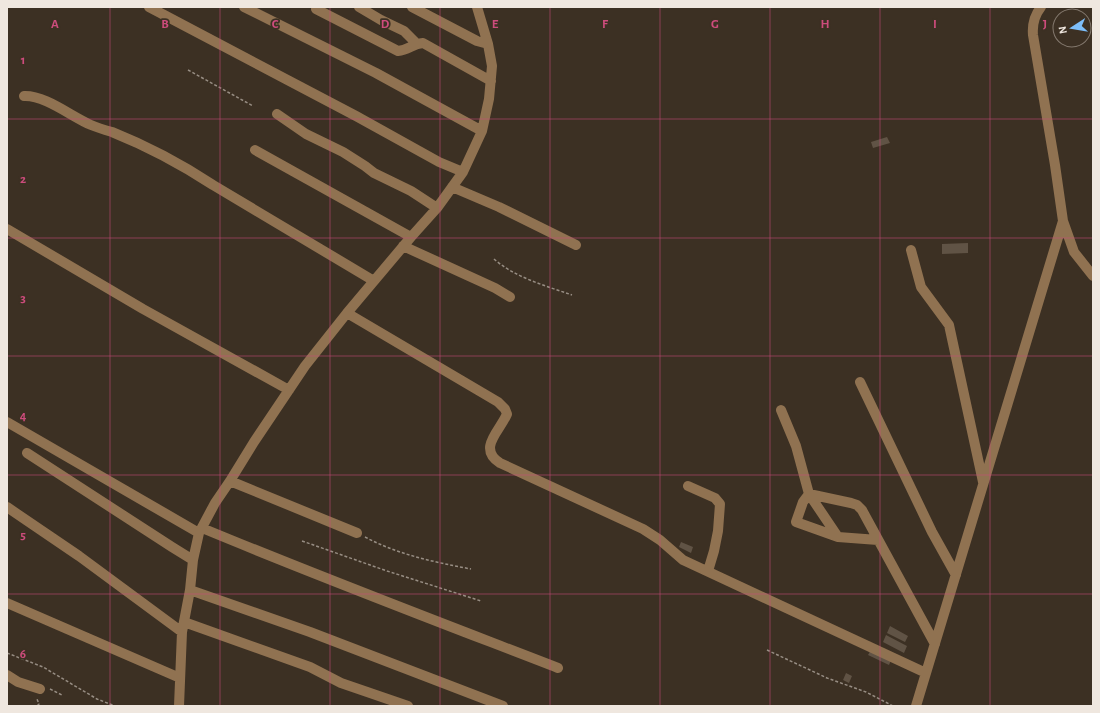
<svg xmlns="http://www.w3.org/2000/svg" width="1100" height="713" font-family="'Alegreya Sans',sans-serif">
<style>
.building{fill:#605345}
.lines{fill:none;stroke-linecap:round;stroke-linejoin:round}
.path{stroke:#978d83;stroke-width:1.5;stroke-dasharray:3 2;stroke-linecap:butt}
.minor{stroke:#907251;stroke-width:10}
.grid{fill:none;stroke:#cd4c7c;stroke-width:1;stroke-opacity:0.55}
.grid-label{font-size:13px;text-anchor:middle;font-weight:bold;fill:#cd4c7c;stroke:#3c3023;stroke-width:3.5;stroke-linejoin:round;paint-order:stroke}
</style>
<rect width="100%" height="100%" fill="#3c3023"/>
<path class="building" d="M 887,137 L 890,143 L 873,148 L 871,142 Z
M 968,243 L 968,253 L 942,254 L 942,244 Z
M 681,542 L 693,547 L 691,553 L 679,547 Z
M 890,626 L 908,636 L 905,642 L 887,633 Z
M 886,635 L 907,646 L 904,653 L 883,642 Z
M 872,648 L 892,658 L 889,665 L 868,655 Z
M 846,673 L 852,676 L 849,683 L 843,680 Z"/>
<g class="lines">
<path class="path" d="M 188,70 L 253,106
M 494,259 C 514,277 546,286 572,295
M 365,537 C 399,555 434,562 471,569
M 302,541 L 387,571 L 481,601
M 767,650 L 827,678 L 866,692 L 893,706
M 7,653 L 43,667 L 97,699 L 115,706
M 50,689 L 62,695
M 37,706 L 39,704 L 37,699"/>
<path class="minor" d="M 149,7 L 356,116 L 439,162 L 463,172
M 244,7 L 376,73 L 482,131
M 359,7 L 381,20 L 404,31 L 416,43
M 412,7 L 477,41 L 488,44
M 1041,7 C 1034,16 1032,24 1033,35 L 1055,165 L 1063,221 L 1074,252 L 1093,276
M 316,9 L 398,51 C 409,50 412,44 423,43 L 491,81
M 24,96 C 45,95 72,117 91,125 C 98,128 105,130 112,132 C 147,146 181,164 213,185 L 374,281
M 277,114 L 306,134 L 343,152 L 365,166 L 374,173 L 411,191 L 437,208
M 255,150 L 411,237
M 452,187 L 499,207 L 576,245
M 7,229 L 143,309 L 289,390
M 403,246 L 495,288 L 510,297
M 911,250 L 921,287 L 949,325 L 983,482
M 347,313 L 498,402 L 505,409 L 507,414 C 500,431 477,448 500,463 L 643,529 L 660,540 L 683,560 L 926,673
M 860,382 L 932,532 L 956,575
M 781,410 L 796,446 L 809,494 L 838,537 L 878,540
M 7,422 L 199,533
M 27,453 L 172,547 L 193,560
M 230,481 L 357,533
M 688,486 L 715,498 L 720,504 L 718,531 L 714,551 L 708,571
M 7,507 L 79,556 L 182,632
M 202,528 C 320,577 439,622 558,668
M 838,537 L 796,522 L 803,502 L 809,494 L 851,503 L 857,505 L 862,510 L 935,644
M 190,590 L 310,632 L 503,706
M 7,603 L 180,678
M 184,622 L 310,667 L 341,683 L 408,706
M 7,675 L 18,682 L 40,689
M 179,706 L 182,632 L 190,590 L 193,560 L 199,533 L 215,503 L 230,481 L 254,442 L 305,366 L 347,313 L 411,237 L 437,208 L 463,172 L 482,131 L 489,99 L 492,66 L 488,44 L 477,7
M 916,706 L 1063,221"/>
</g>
<path class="grid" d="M 110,7 L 110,706M 220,7 L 220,706M 330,7 L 330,706M 440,7 L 440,706M 550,7 L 550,706M 660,7 L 660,706M 770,7 L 770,706M 880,7 L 880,706M 990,7 L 990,706M 7,119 L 1093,119M 7,238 L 1093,238M 7,356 L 1093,356M 7,475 L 1093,475M 7,594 L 1093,594"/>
<g class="grid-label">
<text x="55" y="28">A</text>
<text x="165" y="28">B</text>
<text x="275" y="28">C</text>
<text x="385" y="28">D</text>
<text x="495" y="28">E</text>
<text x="605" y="28">F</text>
<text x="715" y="28">G</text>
<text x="825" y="28">H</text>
<text x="935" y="28">I</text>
<text x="1045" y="28">J</text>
<text x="23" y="64">1</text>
<text x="23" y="183">2</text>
<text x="23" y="302">3</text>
<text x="23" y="420">4</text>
<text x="23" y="539">5</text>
<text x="23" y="658">6</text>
</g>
<rect width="1100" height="713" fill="none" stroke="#efe7df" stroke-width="16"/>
<g transform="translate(1072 28) rotate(258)"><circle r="19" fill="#3c3023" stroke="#84796e"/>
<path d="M0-3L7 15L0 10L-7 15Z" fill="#7dbef9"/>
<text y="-6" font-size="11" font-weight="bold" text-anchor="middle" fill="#efe7df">N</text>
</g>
</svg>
